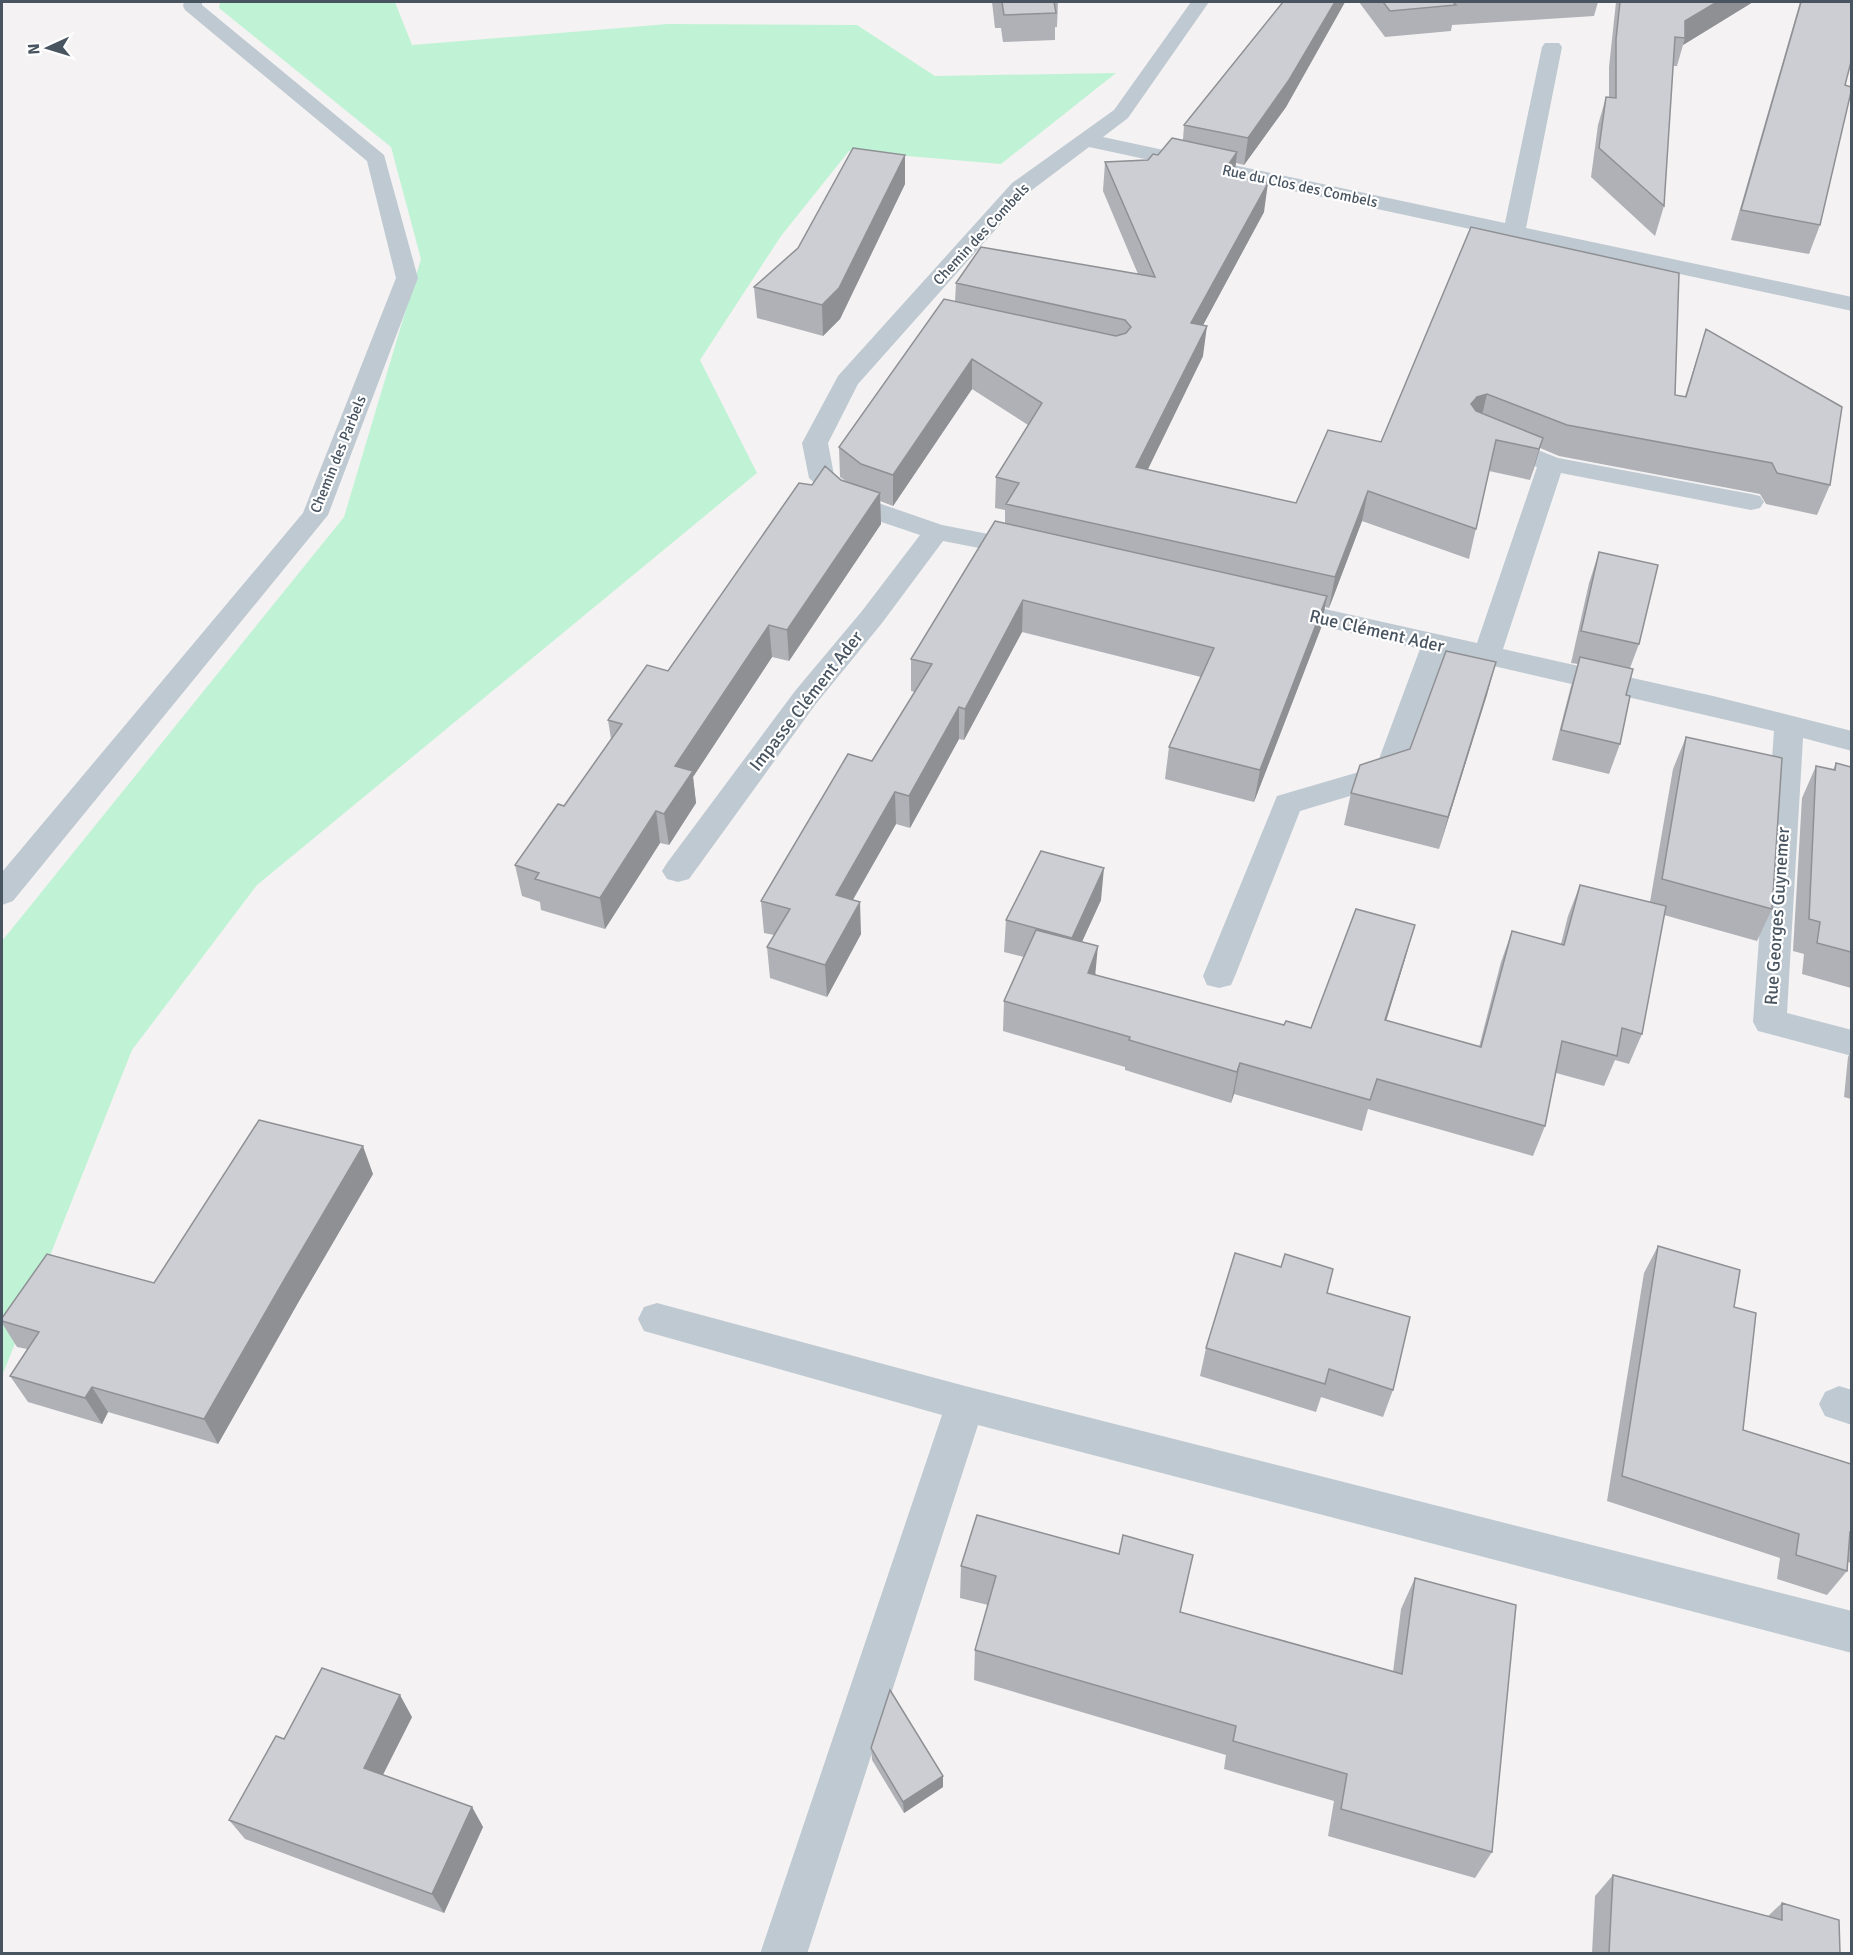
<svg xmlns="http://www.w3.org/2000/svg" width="1853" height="1955" font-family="Signika,sans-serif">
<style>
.green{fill:#c0f3d5}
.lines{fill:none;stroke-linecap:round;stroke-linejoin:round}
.service{fill:#bfc9d2;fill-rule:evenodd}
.minor{fill:#bfc9d2;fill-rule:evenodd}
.wall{fill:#afb1b6}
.shaded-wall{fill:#8f9094}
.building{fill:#ccced4;stroke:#8f9094;stroke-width:1.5}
.labels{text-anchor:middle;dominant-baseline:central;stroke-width:4.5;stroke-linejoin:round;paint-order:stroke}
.far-street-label{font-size:15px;fill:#485561;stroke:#fff}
.street-label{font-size:18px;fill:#485561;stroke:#fff}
</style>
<rect width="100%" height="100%" fill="#f4f2f2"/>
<path class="green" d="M 220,2 L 395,2 L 412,45 L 668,24 L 857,25 L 935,76 L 1116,73 L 1001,164 L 849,151 L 781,236 L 700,360 L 757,473 L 257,885 L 132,1050 L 2,1376 L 2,941 L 344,517 L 421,259 L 391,147 L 219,8 Z"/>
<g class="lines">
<path class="service" d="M 657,1303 L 965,1386 L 1852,1611 L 1852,1653 L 978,1425 L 807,1954 L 760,1954 L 942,1415 L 644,1331 L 638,1319 L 644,1307 Z"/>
<path class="minor" d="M 184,2 L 202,2 L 202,5 L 384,155 L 418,278 L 328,515 L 13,901 L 2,905 L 2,872 L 303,513 L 396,278 L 367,161 L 185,10 L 183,6 Z
M 1191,2 L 1209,2 L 1128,118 L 1103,137 L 1505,223 L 1542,47 L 1545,43 L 1559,43 L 1562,47 L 1526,228 L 1852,297 L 1852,311 L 1089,147 L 1028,193 L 858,384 L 828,443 L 834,475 L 861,497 L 942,525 L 1035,543 L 1039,549 L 1035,555 L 1026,557 L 943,541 L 882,623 L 815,705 L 689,879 L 678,882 L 667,879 L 662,871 L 667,863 L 795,691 L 862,611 L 920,535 L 843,509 L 809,478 L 802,443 L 838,376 L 1012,183 L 1114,110 Z
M 1495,433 L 1558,458 L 1751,494 L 1760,496 L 1764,502 L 1760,508 L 1751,510 L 1561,473 L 1503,649 L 1713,696 L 1852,731 L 1852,751 L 1803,738 L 1787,1013 L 1852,1030 L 1852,1056 L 1758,1031 L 1753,1022 L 1774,731 L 1446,655 L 1400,781 L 1300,811 L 1235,976 L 1231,985 L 1219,988 L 1207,985 L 1203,976 L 1277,796 L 1376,767 L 1420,649 L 1270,614 L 1266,608 L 1270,602 L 1280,599 L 1477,643 L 1537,467 L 1486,446 L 1482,441 L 1486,436 Z
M 1839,1386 L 1852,1390 L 1852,1425 L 1825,1416 L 1819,1404 L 1825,1392 Z"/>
</g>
<path class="wall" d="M 992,2 L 1058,2 L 1057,27 L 1055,27 L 1055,40 L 1003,42 L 1001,28 L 995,28 Z
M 1283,2 L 1345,2 L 1286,107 L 1244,165 L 1236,163 L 1234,176 L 1264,212 L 1203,325 L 1203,356 L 1147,470 L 1296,503 L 1381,442 L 1471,227 L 1675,395 L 1685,396 L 1706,329 L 1830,485 L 1817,515 L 1766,504 L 1760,494 L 1559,456 L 1540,448 L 1530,480 L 1489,471 L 1469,559 L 1362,521 L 1329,608 L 1325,607 L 1321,628 L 1254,802 L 1165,779 L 1169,747 L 1201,677 L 1022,632 L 964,740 L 959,739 L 910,828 L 896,824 L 853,900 L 861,934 L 827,997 L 770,978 L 767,947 L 774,935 L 764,933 L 761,901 L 872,761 L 915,692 L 911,691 L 911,659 L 1005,524 L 1005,510 L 995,508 L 996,477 L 1028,425 L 972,389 L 893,506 L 880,501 L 881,524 L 789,661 L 772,657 L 693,777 L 696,803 L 669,845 L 660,843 L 605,929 L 541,910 L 540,902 L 522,896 L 515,865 L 564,806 L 611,739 L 608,720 L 668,671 L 812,485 L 841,480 L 846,481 L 840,477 L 839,447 L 955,302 L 956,283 L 1138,274 L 1103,191 L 1105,162 L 1148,160 L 1158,155 L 1183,140 L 1184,125 Z
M 1359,2 L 1598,2 L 1594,16 L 1452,25 L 1451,31 L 1385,37 Z
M 1616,2 L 1753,2 L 1683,45 L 1677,66 L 1673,66 L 1664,206 L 1655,236 L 1591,177 L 1598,125 L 1606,97 L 1609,97 L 1609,67 Z
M 1800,2 L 1851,2 L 1845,85 L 1820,225 L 1809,254 L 1731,240 Z
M 905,184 L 840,319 L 823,336 L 757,318 L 754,287 Z
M 1599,552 L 1639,644 L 1630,668 L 1620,744 L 1609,774 L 1552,760 L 1571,686 L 1578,664 L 1571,663 L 1589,583 Z
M 1496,662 L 1439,849 L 1344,825 L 1351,793 L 1410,749 Z
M 1686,737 L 1772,909 L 1757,941 L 1664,915 L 1642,1034 L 1629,1064 L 1615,1060 L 1604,1086 L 1556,1073 L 1545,1126 L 1533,1156 L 1368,1109 L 1362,1131 L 1234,1094 L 1231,1103 L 1125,1070 L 1125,1067 L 1003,1031 L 1004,1001 L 1024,957 L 1004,952 L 1006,920 L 1101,900 L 1082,942 L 1096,975 L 1284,1025 L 1311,1028 L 1406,956 L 1386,1020 L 1479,1047 L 1501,962 L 1512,931 L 1561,944 L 1568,916 L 1580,885 L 1650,902 L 1673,769 Z
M 1836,763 L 1851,767 L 1851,988 L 1802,974 L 1804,954 L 1793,951 L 1802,798 L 1816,766 L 1833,770 Z
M 1851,1051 L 1851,1099 L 1844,1097 L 1848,1057 Z
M 373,1174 L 299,1301 L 218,1444 L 108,1412 L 102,1424 L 28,1402 L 10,1376 L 27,1349 L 17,1347 L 2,1323 L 2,1318 L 154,1283 Z
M 1658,1246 L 1734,1307 L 1743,1430 L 1851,1464 L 1851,1563 L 1848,1562 L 1847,1571 L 1827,1595 L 1777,1579 L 1780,1558 L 1607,1501 L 1644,1273 Z
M 1327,1293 L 1393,1390 L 1383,1417 L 1321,1397 L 1316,1412 L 1200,1376 L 1206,1348 Z
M 961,1566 L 1180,1612 L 1393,1672 L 1401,1609 L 1415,1578 L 1492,1852 L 1475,1878 L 1328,1836 L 1334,1801 L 1224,1769 L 1226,1755 L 974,1680 L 975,1650 L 988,1605 L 960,1598 Z
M 412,1717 L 383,1775 L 472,1807 L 483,1827 L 444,1913 L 245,1839 L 229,1820 L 284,1739 Z
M 871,1748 L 943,1776 L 943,1787 L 904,1813 L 872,1760 Z
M 1613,1875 L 1768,1916 L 1782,1903 L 1840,1953 L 1592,1953 L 1595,1896 Z"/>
<path class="shaded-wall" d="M 1335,2 L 1345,2 L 1286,107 L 1244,165 L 1248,138 Z
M 1717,2 L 1753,2 L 1683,45 L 1685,38 L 1685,21 Z
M 1237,152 L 1234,180 L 1222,174 Z
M 905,155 L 905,184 L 840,319 L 823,336 L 822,305 Z
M 1268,183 L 1264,212 L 1188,353 L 1191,323 Z
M 1207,326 L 1203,356 L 1134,498 L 1136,467 Z
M 972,359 L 972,389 L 893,506 L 893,475 Z
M 1487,394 L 1480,424 L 1471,404 L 1477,397 Z
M 1543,438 L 1534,468 L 1530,480 L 1539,449 Z
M 1368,491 L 1362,521 L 1329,608 L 1335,577 Z
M 880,493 L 881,524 L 789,661 L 787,630 Z
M 1327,596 L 1321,628 L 1254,802 L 1260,770 Z
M 1023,600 L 1022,632 L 964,740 L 965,709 Z
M 769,625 L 772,657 L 693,777 L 696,803 L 669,845 L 664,814 L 675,766 Z
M 1496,662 L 1487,695 L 1439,849 L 1448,817 Z
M 959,707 L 959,739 L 910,828 L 909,796 Z
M 895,792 L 896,824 L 837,927 L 836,895 Z
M 656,811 L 660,843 L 605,929 L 600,898 Z
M 1104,868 L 1101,900 L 1069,970 L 1072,938 Z
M 860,902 L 861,934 L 827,997 L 825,965 Z
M 1415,925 L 1406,956 L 1377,1051 L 1385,1020 Z
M 1098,946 L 1095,977 L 1088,973 Z
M 1240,1063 L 1234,1094 L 1231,1103 L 1237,1072 Z
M 363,1146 L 373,1174 L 299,1301 L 218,1444 L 204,1419 L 287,1275 Z
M 92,1387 L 108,1412 L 102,1424 L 85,1398 Z
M 400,1695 L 412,1717 L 376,1788 L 364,1768 Z
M 943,1776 L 943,1787 L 904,1813 L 903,1802 Z
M 472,1807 L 483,1827 L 444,1913 L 432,1894 Z"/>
<path class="building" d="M 1002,2 L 1054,2 L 1056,13 L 1004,15 Z
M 1283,2 L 1335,2 L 1289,80 L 1248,138 L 1184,125 Z
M 1383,2 L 1453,2 L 1456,5 L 1390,11 Z
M 1620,2 L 1717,2 L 1685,21 L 1685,38 L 1675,37 L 1664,206 L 1599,148 L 1606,97 L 1616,98 L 1616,39 Z
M 1801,2 L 1851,2 L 1851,62 L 1845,85 L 1851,87 L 1851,92 L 1820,225 L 1741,210 Z
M 1172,138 L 1237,152 L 1222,174 L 1268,183 L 1191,323 L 1207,326 L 1136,467 L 1296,503 L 1328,430 L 1381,442 L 1471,227 L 1679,273 L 1675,395 L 1686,397 L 1706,329 L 1842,407 L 1830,485 L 1777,473 L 1772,463 L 1567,425 L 1487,394 L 1477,397 L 1471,404 L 1476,411 L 1543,438 L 1539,449 L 1496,440 L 1476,529 L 1368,491 L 1335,577 L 1006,504 L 1019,483 L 996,477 L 1042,403 L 972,359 L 893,475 L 861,464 L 839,447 L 944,299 L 1116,336 L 1126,333 L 1131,327 L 1125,320 L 956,283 L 981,247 L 1155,277 L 1105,162 L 1148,160 L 1153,154 L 1158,155 Z
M 853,148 L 905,155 L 839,288 L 822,305 L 754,287 L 798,248 Z
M 825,466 L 841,480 L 880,493 L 787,630 L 769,625 L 675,766 L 693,771 L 664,814 L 656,811 L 600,898 L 535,879 L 539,873 L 515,865 L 558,804 L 564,806 L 622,724 L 608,720 L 647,665 L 668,671 L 799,483 L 812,485 Z
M 995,521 L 1327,596 L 1260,770 L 1169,747 L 1214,648 L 1023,600 L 965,709 L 959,707 L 909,796 L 895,792 L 836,895 L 860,902 L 825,965 L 767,947 L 790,909 L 761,901 L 848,754 L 872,761 L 932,664 L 911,659 Z
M 1599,552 L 1658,565 L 1639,644 L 1581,631 Z
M 1446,651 L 1496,662 L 1448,817 L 1351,793 L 1360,765 L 1410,749 Z
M 1580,657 L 1633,669 L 1626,695 L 1630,696 L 1620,744 L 1561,730 Z
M 1686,737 L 1782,758 L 1772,909 L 1662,879 Z
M 1836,763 L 1851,767 L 1851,952 L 1817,943 L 1820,922 L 1809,919 L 1816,766 L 1835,770 Z
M 1041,851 L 1104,868 L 1072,938 L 1006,920 Z
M 1580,885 L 1666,906 L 1642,1034 L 1622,1028 L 1617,1056 L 1562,1041 L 1545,1126 L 1377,1079 L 1370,1100 L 1240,1063 L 1237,1072 L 1129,1040 L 1130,1037 L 1004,1001 L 1036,930 L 1098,946 L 1088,973 L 1284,1025 L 1286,1021 L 1311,1028 L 1356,909 L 1415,925 L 1385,1020 L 1481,1047 L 1512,931 L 1564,945 Z
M 259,1120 L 363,1146 L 287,1275 L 204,1419 L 92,1387 L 85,1398 L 10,1376 L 39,1332 L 2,1321 L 2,1318 L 47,1254 L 154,1283 Z
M 1658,1246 L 1740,1270 L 1734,1307 L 1756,1313 L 1743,1430 L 1851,1464 L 1851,1532 L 1850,1532 L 1847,1571 L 1796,1555 L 1799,1534 L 1622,1476 Z
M 1235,1253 L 1281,1267 L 1285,1254 L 1333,1269 L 1327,1293 L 1410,1317 L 1393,1390 L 1329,1369 L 1325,1384 L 1206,1348 Z
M 977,1515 L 1119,1554 L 1123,1535 L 1193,1555 L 1180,1612 L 1402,1674 L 1415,1578 L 1516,1605 L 1492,1852 L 1341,1809 L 1347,1774 L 1233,1741 L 1236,1726 L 975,1650 L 996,1576 L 961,1566 Z
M 322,1668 L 400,1695 L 364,1768 L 472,1807 L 432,1894 L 229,1820 L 276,1736 L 284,1739 Z
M 890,1690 L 943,1776 L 903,1802 L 871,1748 Z
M 1613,1875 L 1782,1920 L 1782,1903 L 1839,1920 L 1840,1953 L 1609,1953 Z"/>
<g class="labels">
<g class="far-street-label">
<text transform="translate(1300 186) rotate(12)">Rue du Clos des Combels</text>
<text transform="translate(981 234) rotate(-47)">Chemin des Combels</text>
<text transform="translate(338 454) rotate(-68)">Chemin des Parbels</text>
</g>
<g class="street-label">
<text transform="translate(1377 631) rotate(13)">Rue Clément Ader</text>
<text transform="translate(806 701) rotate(-52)">Impasse Clément Ader</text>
<text transform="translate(1777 916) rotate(-86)">Rue Georges Guynemer</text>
</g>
</g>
<rect width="1853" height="1955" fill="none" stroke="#485561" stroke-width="6"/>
<g transform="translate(48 48) rotate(266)" stroke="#ffffff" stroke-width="4.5" paint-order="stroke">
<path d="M0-4.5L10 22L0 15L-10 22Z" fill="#485561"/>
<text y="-9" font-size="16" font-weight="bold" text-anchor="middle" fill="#485561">N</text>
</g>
</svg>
